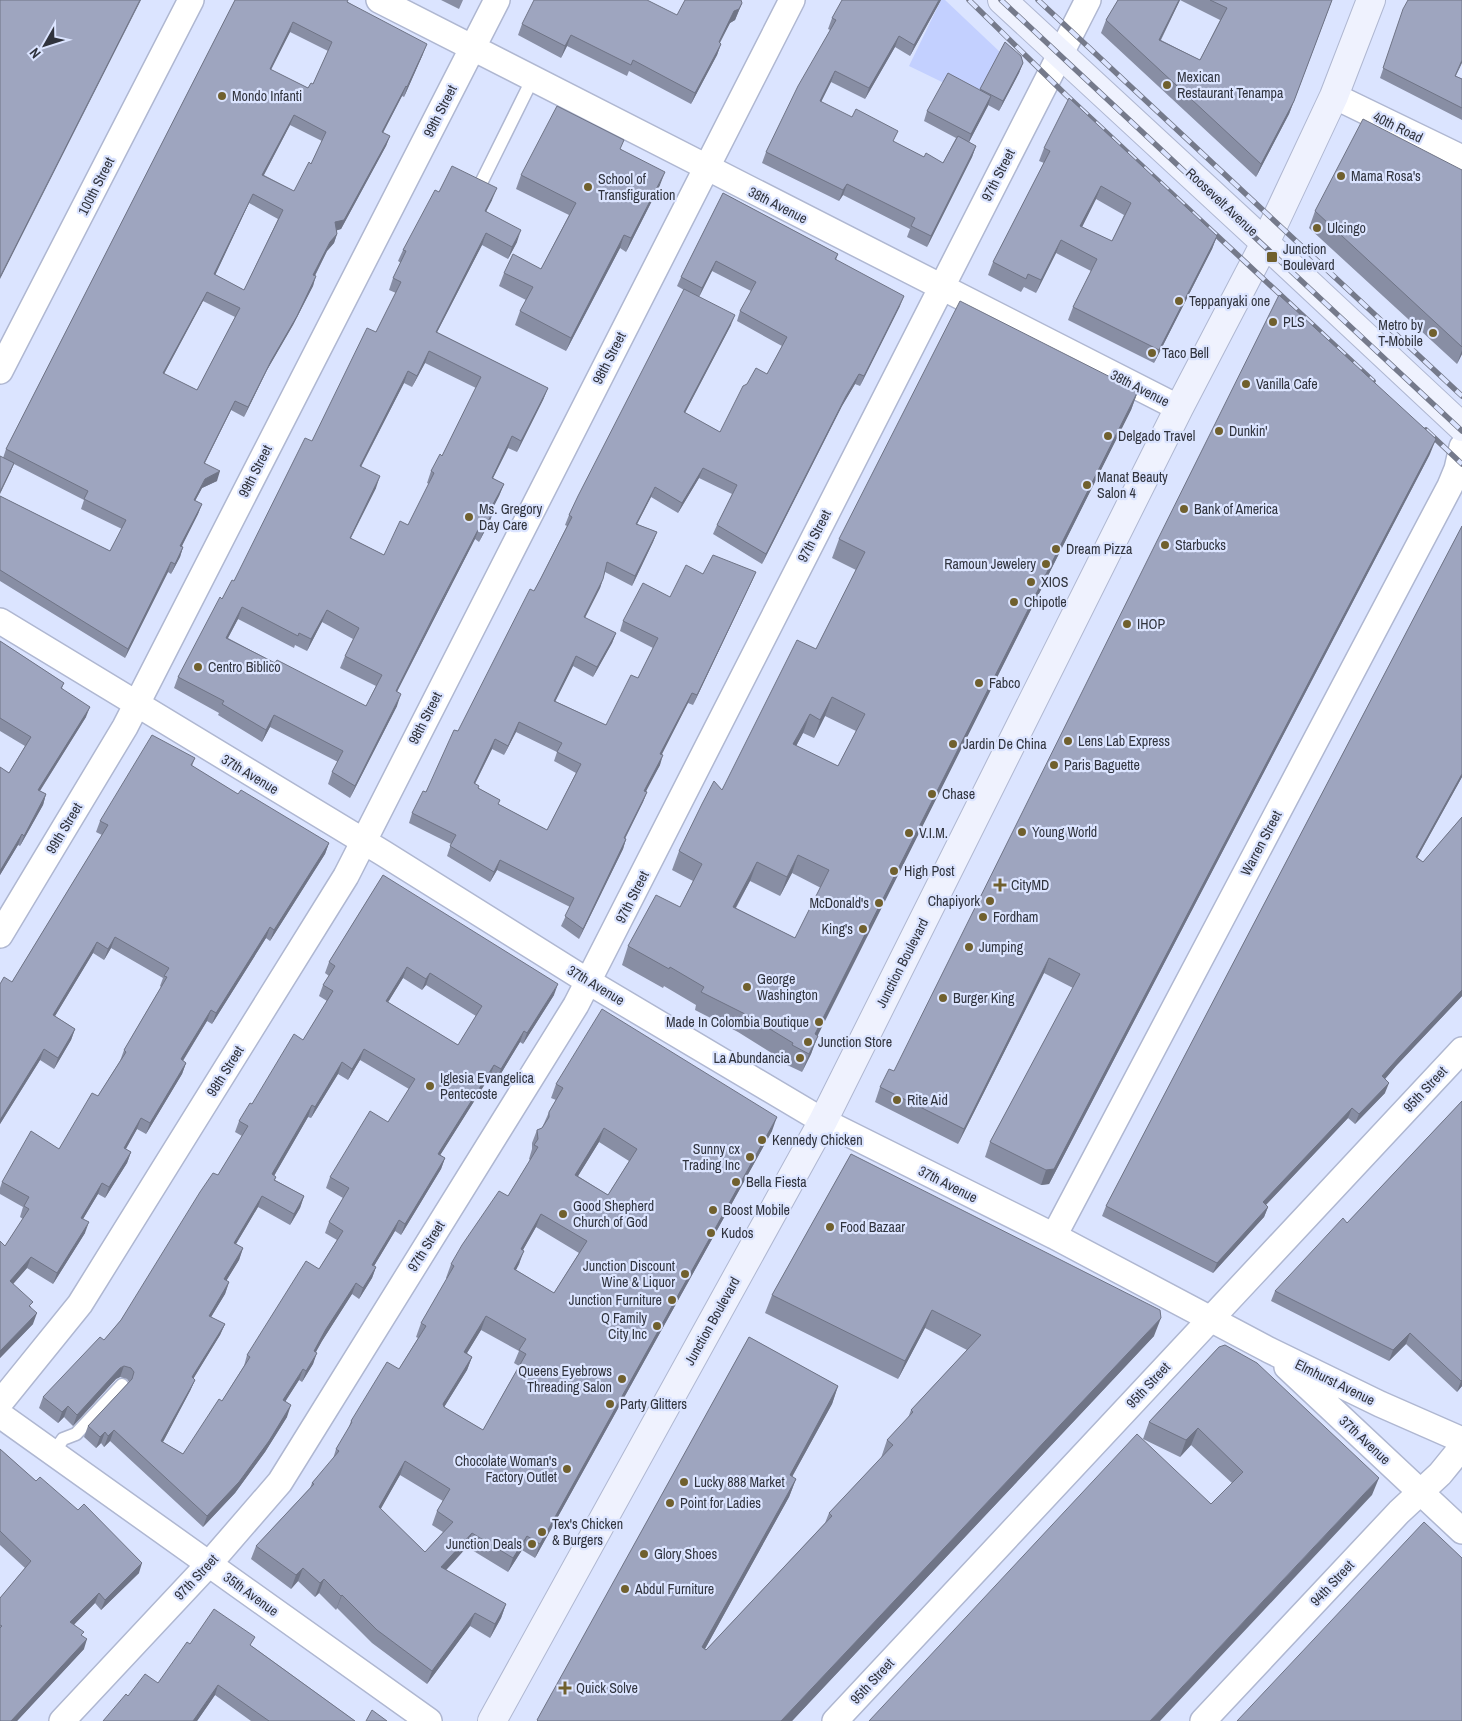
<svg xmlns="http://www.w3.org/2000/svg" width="1462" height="1721" font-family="'Archivo Narrow',sans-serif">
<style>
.green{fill:#c3d0ff}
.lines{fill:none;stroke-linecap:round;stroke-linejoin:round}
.service-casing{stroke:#afb7d1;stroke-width:15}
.minor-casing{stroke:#afb7d1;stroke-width:28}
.secondary-casing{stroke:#afb7d1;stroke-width:30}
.service{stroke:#fff;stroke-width:12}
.minor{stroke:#fff;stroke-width:25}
.secondary{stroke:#eff2fe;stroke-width:28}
.rail-casing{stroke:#757a8b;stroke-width:5.5}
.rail{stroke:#dbe4ff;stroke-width:4;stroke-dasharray:11;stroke-linecap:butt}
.wall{fill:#888ea4;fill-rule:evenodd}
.shaded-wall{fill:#6f7486}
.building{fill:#9ea5bf;stroke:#6f7486;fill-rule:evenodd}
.poi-dot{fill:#70602e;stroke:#dbe4ff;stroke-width:2}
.labels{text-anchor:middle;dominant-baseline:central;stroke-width:4.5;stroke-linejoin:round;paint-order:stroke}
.poi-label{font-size:14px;fill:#30333d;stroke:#dbe4ff;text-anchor:start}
.street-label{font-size:14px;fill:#30333d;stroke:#dbe4ff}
</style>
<rect width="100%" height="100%" fill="#dbe4ff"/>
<path class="green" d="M 941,0 L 945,0 L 1001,53 L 977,99 L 909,66 Z"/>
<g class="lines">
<defs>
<path id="service" d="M 482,181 L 532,80
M 53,1453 L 63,1439 L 76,1434 L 122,1385"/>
<path id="minor" d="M 379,0 L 1179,408
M 1334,96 L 1462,158
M 0,371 L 191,0
M 0,621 L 383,853 L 589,982 L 823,1121 L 1054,1236 L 1269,1350 L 1380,1404 L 1462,1440
M 0,935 L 125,727 L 497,0
M 1054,1236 L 1450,486 L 1457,469 L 1462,447
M 1287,1367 L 1462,1531
M 0,1403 L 80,1304 L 346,876 L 792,0
M 0,1415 L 429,1721
M 62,1721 L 209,1564 L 280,1482 L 576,1005 L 1088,0
M 835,1721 L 1462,1050
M 1203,1721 L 1399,1512 L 1440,1474 L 1462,1447"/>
<path id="secondary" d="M 1002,0 L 1265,243 L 1462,427
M 492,1721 L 823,1121 L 1179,408 L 1265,243 L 1334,96 L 1371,0"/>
</defs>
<use href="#service" class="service-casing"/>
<use href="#minor" class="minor-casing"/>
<use href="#secondary" class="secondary-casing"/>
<use href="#service" class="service"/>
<use href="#minor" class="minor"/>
<use href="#secondary" class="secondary"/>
<defs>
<path id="rail" d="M 969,0 L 1066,95 L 1373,381
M 1001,0 L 1462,431
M 1038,0 L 1462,396
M 1426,430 L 1462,464"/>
</defs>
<use href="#rail" class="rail-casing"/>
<use href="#rail" class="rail"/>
</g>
<path class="wall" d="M 235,0 L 348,2 L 423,54 L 404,97 L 402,96 L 383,133 L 390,136 L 386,146 L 341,229 L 337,230 L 337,234 L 334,243 L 327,251 L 315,276 L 313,286 L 293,325 L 267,370 L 244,417 L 231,410 L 205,463 L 217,481 L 202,488 L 195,501 L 202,504 L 198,514 L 181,547 L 183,547 L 180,557 L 171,574 L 168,572 L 125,658 L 0,581 L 0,496 L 110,551 L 122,529 L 81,509 L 84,500 L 14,464 L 10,473 L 3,458 L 6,449 ZM 290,32 L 328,51 L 313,84 L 308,88 L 271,70 ZM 290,125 L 322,141 L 311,164 L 294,191 L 264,175 ZM 249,203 L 278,219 L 244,290 L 215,275 ZM 203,301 L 235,317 L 197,390 L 164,374 Z
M 441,0 L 463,0 L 459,9 Z
M 941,0 L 910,56 L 895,47 L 865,99 L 831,82 L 821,102 L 894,142 L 924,157 L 943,163 L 956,138 L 924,121 L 927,111 L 980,90 L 1005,42 L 1023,63 L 1019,73 L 999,111 L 988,105 L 969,142 L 976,146 L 972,157 L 927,247 L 907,237 L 910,229 L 843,195 L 839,201 L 762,163 L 766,152 L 830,30 L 828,29 L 832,18 Z
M 1118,0 L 1332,0 L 1289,114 L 1256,177 L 1101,33 L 1106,20 ZM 1180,0 L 1220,20 L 1200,60 L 1161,40 Z
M 742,3 L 735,20 L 730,23 L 720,43 L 721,44 L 717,55 L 691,104 L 629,71 L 627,76 L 567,46 L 561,58 L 518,35 L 522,24 L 677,15 Z
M 1400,19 L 1456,76 L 1462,79 L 1462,120 L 1380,78 Z
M 1044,148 L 1217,236 L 1212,249 L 1154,363 L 1068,320 L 1073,307 L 1091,271 L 1056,253 L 1036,293 L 1024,287 L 1021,292 L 988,275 L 993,262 L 1044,163 L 1039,161 ZM 1096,199 L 1124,215 L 1112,241 L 1082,227 Z
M 621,149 L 660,185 L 626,252 L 620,248 L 566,351 L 515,325 L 520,311 L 526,300 L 499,286 L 504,273 L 541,269 L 569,215 L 516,189 L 521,175 Z
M 1462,170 L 1462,354 L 1457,364 L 1309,228 L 1315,211 Z
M 439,192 L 492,200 L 486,211 L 517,242 L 508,259 L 482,245 L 437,332 L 548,388 L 543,400 L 517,452 L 508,448 L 493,478 L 504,484 L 499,496 L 493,508 L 494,509 L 490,521 L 479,542 L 475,539 L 433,621 L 397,692 L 397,706 L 350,798 L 328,784 L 332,772 L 338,762 L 270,727 L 262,742 L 218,715 L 219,713 L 174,688 L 178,677 L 222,599 L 234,581 L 312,441 L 376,332 L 396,293 L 389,290 L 393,278 L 401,263 L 398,261 L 403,250 ZM 425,363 L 476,388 L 442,456 L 431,471 L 427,483 L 429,484 L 408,525 L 384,555 L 351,538 L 376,488 L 361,467 L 404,383 L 412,387 ZM 238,619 L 294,648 L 295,645 L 307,651 L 322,622 L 353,639 L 345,656 L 340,668 L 376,686 L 366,706 L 275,663 L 228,638 Z
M 723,193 L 838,254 L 836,260 L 900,306 L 860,386 L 855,384 L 842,406 L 762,564 L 713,534 L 717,525 L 732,494 L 699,478 L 678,513 L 651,497 L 637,524 L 657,532 L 653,542 L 632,586 L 605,572 L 600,588 L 585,618 L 616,633 L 612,643 L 593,677 L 573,666 L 555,701 L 606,725 L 638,678 L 653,648 L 620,631 L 623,621 L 670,597 L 703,574 L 756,572 L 752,581 L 693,705 L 688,703 L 661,754 L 660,765 L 645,791 L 647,792 L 643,802 L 625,839 L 626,839 L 623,849 L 579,939 L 561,926 L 570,907 L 497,870 L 490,882 L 447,856 L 451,844 L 409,823 L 412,813 L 426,792 L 541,578 L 567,526 L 565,525 L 569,515 L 684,290 L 677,286 L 681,277 ZM 712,271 L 751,291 L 740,311 L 737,321 L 782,346 L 767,374 L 720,432 L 685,413 L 731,325 L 699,297 ZM 516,732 L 557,752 L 554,761 L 576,773 L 547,830 L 498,804 L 500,800 L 478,788 L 475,784 L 492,749 L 504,755 Z
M 1138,391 L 1131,410 L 817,1035 L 811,1054 L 802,1072 L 785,1064 L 786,1062 L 738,1032 L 695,1010 L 696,1005 L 664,986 L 663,988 L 622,965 L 628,946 L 680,907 L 693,881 L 672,870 L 679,851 L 722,790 L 816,649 L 856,570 L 832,558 L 839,539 ZM 825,716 L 856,731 L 838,766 L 796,746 L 803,733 L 814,738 ZM 792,873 L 821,888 L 795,938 L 736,908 L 750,881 L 780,896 Z
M 1430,454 L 1049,1184 L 1041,1185 L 985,1157 L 990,1142 L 1073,988 L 1044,973 L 958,1144 L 875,1102 L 880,1087 Z
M 1462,526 L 1462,777 L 1417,858 L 1423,862 L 1462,817 L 1462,996 L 1396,1066 L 1385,1079 L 1385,1093 L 1355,1124 L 1348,1118 L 1266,1205 L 1268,1207 L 1264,1217 L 1213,1273 L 1102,1216 L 1106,1206 Z
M 0,641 L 64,683 L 62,688 L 86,717 L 40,791 L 46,794 L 43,805 L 20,846 L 18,845 L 0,875 L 0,767 L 9,773 L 25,746 L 0,731 Z
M 195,758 L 192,766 L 238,794 L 329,843 L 325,854 L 270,941 L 266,938 L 212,1024 L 207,1021 L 183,1061 L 186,1063 L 182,1074 L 146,1134 L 137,1129 L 126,1149 L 131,1152 L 127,1163 L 105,1198 L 98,1194 L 83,1219 L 85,1233 L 53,1284 L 27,1268 L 13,1284 L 31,1307 L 33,1324 L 0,1358 L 5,1246 L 23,1219 L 20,1217 L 23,1207 L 0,1194 L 0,1188 L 2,1182 L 59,1149 L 98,1096 L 120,1061 L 124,1050 L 161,987 L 160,986 L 163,978 L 111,948 L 104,960 L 93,953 L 55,1016 L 75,1029 L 71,1040 L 54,1069 L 40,1060 L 0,1124 L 0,984 L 12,982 L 102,835 L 96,832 L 100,821 Z
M 383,875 L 554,995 L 523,1044 L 520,1042 L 497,1080 L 490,1076 L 440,1155 L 445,1158 L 441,1169 L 401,1235 L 395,1231 L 374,1266 L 376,1267 L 372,1278 L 359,1299 L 352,1294 L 322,1341 L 316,1352 L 313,1364 L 302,1382 L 299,1380 L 285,1402 L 287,1417 L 265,1452 L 235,1493 L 203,1527 L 110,1441 L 104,1447 L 101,1443 L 96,1448 L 84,1437 L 88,1426 L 129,1382 L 127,1379 L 120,1377 L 116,1379 L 73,1426 L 64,1417 L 58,1423 L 39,1408 L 43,1397 L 104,1340 L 121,1320 L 218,1175 L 242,1136 L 235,1132 L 239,1121 L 252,1104 L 303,1040 L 327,1001 L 319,996 L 323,985 L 329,976 L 325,973 L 329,962 ZM 403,978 L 422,990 L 426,985 L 476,1016 L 458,1045 L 388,1002 ZM 360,1060 L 409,1089 L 388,1122 L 330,1177 L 326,1188 L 343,1198 L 329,1222 L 325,1233 L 337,1240 L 319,1269 L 247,1355 L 244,1366 L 222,1401 L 183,1454 L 163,1442 L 190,1391 L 195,1380 L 193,1379 L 220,1335 L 225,1324 L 211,1317 L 225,1294 L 229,1282 L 226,1281 L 239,1260 L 243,1248 L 236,1244 L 258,1207 L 290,1225 L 300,1208 L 304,1196 L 275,1180 L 276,1177 L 274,1176 L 308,1117 L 311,1118 L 338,1074 L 348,1080 Z
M 556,1084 L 772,1131 L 535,1558 L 522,1550 L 508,1572 L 467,1547 L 446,1570 L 506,1604 L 501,1618 L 490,1638 L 470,1626 L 427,1684 L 372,1643 L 337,1608 L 336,1610 L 319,1593 L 315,1597 L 298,1581 L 291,1589 L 251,1559 L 256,1546 L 310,1488 L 312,1483 L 333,1459 L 336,1449 L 347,1432 L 351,1421 L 399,1369 L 418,1338 L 416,1337 L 421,1323 L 447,1279 L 446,1278 L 451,1264 L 508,1196 L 530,1160 L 529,1159 L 532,1149 L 532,1143 L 537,1130 L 542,1128 L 549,1112 L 556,1100 L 551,1098 ZM 599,1142 L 629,1161 L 608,1195 L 578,1176 ZM 536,1227 L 579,1253 L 554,1293 L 516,1270 L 519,1264 L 523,1250 ZM 481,1330 L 519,1351 L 514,1363 L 519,1366 L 483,1430 L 444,1407 L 467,1370 L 472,1357 L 467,1353 ZM 400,1475 L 443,1501 L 437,1511 L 432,1525 L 443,1532 L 425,1552 L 380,1509 Z
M 1462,1101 L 1462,1386 L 1457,1392 L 1406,1344 L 1389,1361 L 1271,1301 L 1275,1291 L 1347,1223 Z
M 851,1154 L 1154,1336 L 792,1721 L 537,1721 L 749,1337 L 838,1386 L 832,1404 L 792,1477 L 796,1479 L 789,1497 L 705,1649 L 706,1650 L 825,1523 L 829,1513 L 881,1458 L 887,1440 L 908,1418 L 911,1410 L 967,1350 L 925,1328 L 898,1379 L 765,1313 L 772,1295 Z
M 1219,1347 L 1372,1495 L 1211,1504 L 1232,1483 L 1191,1445 L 1180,1457 L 1143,1439 L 1149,1422 Z
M 0,1449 L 139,1573 L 101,1610 L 95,1603 L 74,1624 L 82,1636 L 84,1649 L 17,1721 L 0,1721 L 0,1598 L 25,1568 L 0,1545 Z
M 190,1644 L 252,1646 L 355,1721 L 251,1721 L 215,1695 L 197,1721 L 103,1721 L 128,1696 L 158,1683 Z"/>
<path class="shaded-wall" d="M 140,0 L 141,0 L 0,279 L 0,277 Z
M 939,0 L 941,0 L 910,56 L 914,45 Z
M 1179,0 L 1180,0 L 1154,53 L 1159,40 Z
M 1332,0 L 1289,114 L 1256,177 L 1261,164 Z
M 742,3 L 735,20 L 730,23 L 714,53 L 719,42 L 734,11 Z
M 293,22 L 290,32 L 266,79 L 270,69 Z
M 571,35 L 567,46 L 561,58 L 565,46 Z
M 899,36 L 895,47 L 865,99 L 869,88 Z
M 427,44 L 423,54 L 404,97 L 407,87 Z
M 721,44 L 717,55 L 691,104 L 695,93 Z
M 1462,60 L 1462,63 L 1451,86 L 1455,76 Z
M 1023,63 L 1019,73 L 999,111 L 1003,101 Z
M 835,71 L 831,82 L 816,112 L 820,101 Z
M 406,86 L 402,96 L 378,142 L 382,132 Z
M 991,96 L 988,106 L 968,144 L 971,134 Z
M 294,115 L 290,125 L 259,184 L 262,175 Z
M 390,136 L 386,146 L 341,229 L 332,232 L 335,222 Z
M 976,146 L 972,157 L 927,247 L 931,236 Z
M 665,172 L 660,185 L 626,252 L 631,238 Z
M 847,184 L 843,195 L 839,201 L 843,190 Z
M 1101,186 L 1096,199 L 1076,239 L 1080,226 Z
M 497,188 L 492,200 L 481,222 L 485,211 Z
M 253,194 L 249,203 L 211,284 L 214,274 Z
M 521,230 L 517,242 L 508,259 L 512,247 Z
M 486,233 L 482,245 L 431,344 L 436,332 Z
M 337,234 L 334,243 L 327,251 L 310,285 L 313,275 L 330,242 Z
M 624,235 L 620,248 L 566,351 L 571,338 Z
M 1217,236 L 1212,249 L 1154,363 L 1159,350 Z
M 1061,240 L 1056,253 L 1036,293 L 1041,280 Z
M 716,261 L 712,271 L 699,297 L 702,288 Z
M 316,276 L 313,286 L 293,325 L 267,370 L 244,417 L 248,407 L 271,361 Z
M 207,292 L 203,301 L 159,383 L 163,373 Z
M 904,296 L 900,306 L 860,386 L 864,376 Z
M 735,315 L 731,325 L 680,422 L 684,412 Z
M 1462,350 L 1462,354 L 1457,364 Z
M 429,351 L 425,363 L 412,387 L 417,376 Z
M 408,371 L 404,383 L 355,478 L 360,466 Z
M 859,374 L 855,384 L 842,406 L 762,564 L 766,554 L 846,396 Z
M 548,388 L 543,400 L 517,452 L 521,441 Z
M 1138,391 L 1131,410 L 809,1053 L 815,1034 Z
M 235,401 L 231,410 L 200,472 L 204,463 Z
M 512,436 L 508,448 L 487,490 L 492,478 Z
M 1436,439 L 1430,454 L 1049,1184 L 1041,1185 L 1046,1170 Z
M 14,463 L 10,473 L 0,494 L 0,492 Z
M 703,468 L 699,478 L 678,513 L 682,503 Z
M 220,471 L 217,481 L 202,488 L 190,510 L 194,500 L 205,479 Z
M 380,476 L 376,488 L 345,549 L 350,538 Z
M 504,484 L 499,496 L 487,519 L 491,508 Z
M 655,487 L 651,497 L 632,534 L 636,524 Z
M 202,504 L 198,514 L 177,556 L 180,546 Z
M 494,509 L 490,521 L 479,542 L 484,530 Z
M 479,528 L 475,539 L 391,703 L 396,691 Z
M 657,532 L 653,542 L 632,586 L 635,576 Z
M 183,547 L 180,557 L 171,574 L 175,564 Z
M 171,562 L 168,572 L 125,658 L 128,649 Z
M 756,572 L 752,581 L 693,705 L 697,695 Z
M 603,579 L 600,588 L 580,627 L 584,617 Z
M 242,607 L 238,619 L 222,649 L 226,638 Z
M 327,610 L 322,622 L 307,651 L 311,639 Z
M 616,633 L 612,643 L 593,677 L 597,667 Z
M 576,656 L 573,666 L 551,710 L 554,701 Z
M 692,693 L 688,703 L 657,764 L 660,754 Z
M 401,694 L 397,706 L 350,798 L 355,786 Z
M 832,697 L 825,716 L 814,738 L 820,720 Z
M 90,707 L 86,717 L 34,800 L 38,790 Z
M 810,714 L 803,733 L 787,763 L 793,744 Z
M 274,715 L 270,727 L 262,742 L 266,730 Z
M 519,722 L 516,732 L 504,755 L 508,746 Z
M 495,739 L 492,749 L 470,793 L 474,783 Z
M 663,755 L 660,765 L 641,801 L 644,791 Z
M 1462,774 L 1462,777 L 1412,867 L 1416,857 Z
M 647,792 L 643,802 L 620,848 L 624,838 Z
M 46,794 L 43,805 L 20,846 L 24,836 Z
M 22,834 L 18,845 L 0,875 L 0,871 Z
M 626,839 L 623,849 L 579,939 L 583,929 Z
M 329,843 L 325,854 L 270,941 L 274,930 Z
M 798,855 L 792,873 L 780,896 L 787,877 Z
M 500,860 L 497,870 L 490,882 L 494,872 Z
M 757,862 L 750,881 L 726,925 L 733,907 Z
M 270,927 L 266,938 L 212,1024 L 216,1013 Z
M 115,937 L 111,948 L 104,960 L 108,949 Z
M 97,942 L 93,953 L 49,1026 L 53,1015 Z
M 1049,958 L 1044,973 L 958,1144 L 964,1129 Z
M 407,967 L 403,978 L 382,1012 L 386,1001 Z
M 430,973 L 426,985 L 422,990 L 426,979 Z
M 558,984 L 554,995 L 523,1044 L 527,1033 Z
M 1462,990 L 1462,996 L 1396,1066 L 1379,1086 L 1382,1076 L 1400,1056 Z
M 211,1010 L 207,1021 L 177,1070 L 181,1059 Z
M 75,1029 L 71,1040 L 54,1069 L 58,1058 Z
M 524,1031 L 520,1042 L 497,1080 L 501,1069 Z
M 818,1036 L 811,1054 L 802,1072 L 809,1054 Z
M 44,1049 L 40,1060 L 0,1124 L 0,1120 Z
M 364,1049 L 360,1060 L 348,1080 L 352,1069 Z
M 342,1062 L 338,1074 L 311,1118 L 315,1107 Z
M 186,1063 L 182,1074 L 146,1134 L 150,1123 Z
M 494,1065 L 490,1076 L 434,1165 L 438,1154 Z
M 1389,1083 L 1385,1093 L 1355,1124 L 1359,1114 Z
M 312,1105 L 308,1117 L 268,1186 L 272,1174 Z
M 1352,1108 L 1348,1118 L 1259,1212 L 1263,1202 Z
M 777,1117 L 772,1131 L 535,1558 L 540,1544 Z
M 141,1118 L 137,1129 L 120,1159 L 124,1148 Z
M 604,1128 L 599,1142 L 570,1189 L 575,1175 Z
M 131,1152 L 127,1163 L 105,1198 L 109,1187 Z
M 445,1158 L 441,1169 L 401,1235 L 405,1224 Z
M 102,1183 L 98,1194 L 77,1229 L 81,1218 Z
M 262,1196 L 258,1207 L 230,1254 L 234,1243 Z
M 304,1196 L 300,1208 L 290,1225 L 294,1214 Z
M 1268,1207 L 1264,1217 L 1213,1273 L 1217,1263 Z
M 541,1214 L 536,1227 L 516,1262 L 521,1249 Z
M 399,1220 L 395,1231 L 368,1276 L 372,1265 Z
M 89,1222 L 85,1233 L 53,1284 L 57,1273 Z
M 243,1248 L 239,1260 L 220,1291 L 224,1279 Z
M 524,1251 L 519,1264 L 509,1283 L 514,1269 Z
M 31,1257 L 27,1268 L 6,1292 L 10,1281 Z
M 376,1267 L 372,1278 L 359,1299 L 363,1288 Z
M 229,1282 L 225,1294 L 205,1327 L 209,1316 Z
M 356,1283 L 352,1294 L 322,1341 L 310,1362 L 314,1351 L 326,1329 Z
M 932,1310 L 925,1328 L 898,1379 L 905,1361 Z
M 37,1313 L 33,1324 L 0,1358 L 0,1351 Z
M 486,1316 L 481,1330 L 459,1366 L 464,1352 Z
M 1161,1318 L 1154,1336 L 792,1721 L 781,1721 Z
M 225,1324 L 220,1335 L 187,1389 L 192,1377 Z
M 1410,1333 L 1406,1344 L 1389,1361 L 1393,1350 Z
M 317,1353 L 313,1364 L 302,1382 L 306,1371 Z
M 472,1357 L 467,1370 L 438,1417 L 443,1404 Z
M 124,1366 L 120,1377 L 116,1379 L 73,1426 L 77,1415 L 120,1368 Z
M 303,1369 L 299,1380 L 279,1411 L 283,1400 Z
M 195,1380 L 190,1391 L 157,1453 L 161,1441 Z
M 1462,1380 L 1462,1386 L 1457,1392 L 1461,1381 Z
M 838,1386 L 832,1404 L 783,1493 L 790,1475 Z
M 291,1405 L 287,1417 L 265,1452 L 235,1493 L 203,1527 L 207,1516 Z
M 68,1406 L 64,1417 L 58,1423 L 62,1412 Z
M 1198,1428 L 1191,1445 L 1180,1457 L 1186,1440 Z
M 114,1430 L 110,1441 L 104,1447 L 108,1436 Z
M 105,1432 L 101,1443 L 96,1448 L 100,1437 Z
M 405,1461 L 400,1475 L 374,1521 L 379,1507 Z
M 1379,1478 L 1372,1495 L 1160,1721 L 1150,1721 Z
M 796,1479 L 789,1497 L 696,1665 L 702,1647 Z
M 472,1533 L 467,1547 L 436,1581 L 441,1567 Z
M 527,1536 L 522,1550 L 508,1572 L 513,1558 Z
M 142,1563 L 139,1573 L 101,1610 L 105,1600 Z
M 303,1568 L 298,1581 L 291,1589 L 296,1575 Z
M 324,1579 L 319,1593 L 315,1597 L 320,1583 Z
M 99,1593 L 95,1603 L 67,1632 L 70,1622 Z
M 342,1595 L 337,1608 L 336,1610 L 341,1596 Z
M 506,1604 L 501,1618 L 490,1638 L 495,1624 Z
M 475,1613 L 470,1626 L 427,1684 L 432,1671 Z
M 87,1639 L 84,1649 L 17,1721 L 11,1721 Z
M 218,1685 L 215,1695 L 197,1721 L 193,1721 Z"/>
<path class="building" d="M 0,0 L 140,0 L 0,277 Z
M 235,0 L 348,0 L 347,2 L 427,44 L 407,87 L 406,86 L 382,132 L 390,136 L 344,220 L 335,222 L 337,234 L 330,242 L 313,275 L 316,276 L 297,316 L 271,361 L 248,407 L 235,401 L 204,463 L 220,471 L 205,479 L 194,500 L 202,504 L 180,546 L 183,547 L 175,564 L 171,562 L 128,649 L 0,570 L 0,496 L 110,551 L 126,520 L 84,499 L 88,491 L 6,449 ZM 293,22 L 332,42 L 313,84 L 311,83 L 308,88 L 270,69 ZM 294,115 L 326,132 L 311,164 L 309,162 L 294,191 L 262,175 ZM 253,194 L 283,210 L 244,290 L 214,274 ZM 207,292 L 240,308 L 197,390 L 163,373 Z
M 534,0 L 647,0 L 677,15 L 685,0 L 741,0 L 742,3 L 739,9 L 734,11 L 719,42 L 721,44 L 695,93 L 633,60 L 631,65 L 571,35 L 565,46 L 522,24 Z
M 842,0 L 939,0 L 914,45 L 899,36 L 869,88 L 835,71 L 820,101 L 852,117 L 856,109 L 898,131 L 893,141 L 924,157 L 926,153 L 943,163 L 958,136 L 976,146 L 931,236 L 911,226 L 915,218 L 847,184 L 843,190 L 766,152 L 798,86 L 836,20 L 832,18 Z
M 1118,0 L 1179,0 L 1159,40 L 1200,60 L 1227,8 L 1210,0 L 1332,0 L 1294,101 L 1261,164 L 1106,20 Z
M 1408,0 L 1462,0 L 1462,60 L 1455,76 L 1462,79 L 1462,108 L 1383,68 L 1403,9 Z
M 1005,42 L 1021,56 L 1023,63 L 1003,101 L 980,89 Z
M 948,73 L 991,96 L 971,134 L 927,111 Z
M 1069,98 L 1217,236 L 1159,350 L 1073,307 L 1097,259 L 1061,240 L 1041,280 L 1028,274 L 1026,279 L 993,262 L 1050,151 L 1044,148 ZM 1101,186 L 1131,203 L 1112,241 L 1080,226 Z
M 557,106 L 624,140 L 620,149 L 665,172 L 631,238 L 624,235 L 571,338 L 520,311 L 533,287 L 504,273 L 513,254 L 541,269 L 576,203 L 521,175 Z
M 1363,119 L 1462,170 L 1462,347 L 1315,211 Z
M 452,166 L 497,188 L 485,211 L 521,230 L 512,247 L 486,233 L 436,332 L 548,388 L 521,441 L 512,436 L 492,478 L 504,484 L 491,508 L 494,509 L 484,530 L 479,528 L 437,609 L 396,691 L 401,694 L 355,786 L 332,772 L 343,751 L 274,715 L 266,730 L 222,704 L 224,701 L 178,677 L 220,597 L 222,599 L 232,580 L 234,581 L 305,438 L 312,441 L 367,328 L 376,332 L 401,282 L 393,278 L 406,251 L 403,250 L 435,190 L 439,192 ZM 429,351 L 481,377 L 442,456 L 440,454 L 431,471 L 434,473 L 408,525 L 400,521 L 384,555 L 350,538 L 380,476 L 360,466 L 408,371 L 417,376 ZM 242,607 L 298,636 L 299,633 L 311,639 L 327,610 L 359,628 L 345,656 L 382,675 L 366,706 L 277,660 L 275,663 L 226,638 Z
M 723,193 L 838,254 L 835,259 L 904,296 L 864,376 L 859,374 L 846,396 L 766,554 L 717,525 L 737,485 L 703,468 L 682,503 L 655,487 L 636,524 L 657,532 L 635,576 L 607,562 L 603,579 L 584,617 L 616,633 L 597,667 L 576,656 L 554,701 L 606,725 L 631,675 L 638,678 L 658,638 L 623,621 L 643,583 L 670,597 L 686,565 L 703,574 L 713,555 L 756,572 L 697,695 L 692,693 L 660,754 L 663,755 L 644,791 L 647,792 L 624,838 L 626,839 L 583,929 L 565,916 L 574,898 L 500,860 L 494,872 L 450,846 L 456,835 L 412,813 L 423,791 L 426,792 L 454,730 L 458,731 L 530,589 L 534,591 L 541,578 L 572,517 L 569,515 L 578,496 L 684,289 L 735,315 L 684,412 L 720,432 L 743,386 L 747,384 L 756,368 L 767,374 L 787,337 L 740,311 L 756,282 L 716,261 L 702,288 L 681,277 ZM 519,722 L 562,743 L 557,752 L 581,764 L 547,830 L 498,804 L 500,800 L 478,788 L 479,786 L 474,783 L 495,739 L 508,746 Z
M 1279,295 L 1436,439 L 1054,1169 L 1046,1170 L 990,1142 L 1080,974 L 1049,958 L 964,1129 L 880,1087 L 889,1069 L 894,1071 Z
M 960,301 L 1138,391 L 815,1034 L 818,1036 L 809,1054 L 792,1045 L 793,1043 L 745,1014 L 701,992 L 704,987 L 670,967 L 669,969 L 628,946 L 656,895 L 680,907 L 702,864 L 679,851 L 702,804 L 714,781 L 722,790 L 797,640 L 816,649 L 865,552 L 839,539 ZM 832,697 L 865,714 L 838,766 L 793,744 L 810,714 L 820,720 ZM 798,855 L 829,870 L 795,938 L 733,907 L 757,862 L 787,877 Z
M 0,456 L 14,463 L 0,492 Z
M 1462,526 L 1462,774 L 1416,857 L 1423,862 L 1462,817 L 1462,990 L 1400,1056 L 1382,1076 L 1389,1083 L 1359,1114 L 1352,1108 L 1263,1202 L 1268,1207 L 1217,1263 L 1106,1206 Z
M 0,641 L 64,683 L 61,688 L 90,707 L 38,790 L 46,794 L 24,836 L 22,834 L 0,871 L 0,767 L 9,773 L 31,737 L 0,718 Z
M 152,735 L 195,758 L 191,765 L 238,794 L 241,790 L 329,843 L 274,930 L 270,927 L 216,1013 L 211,1010 L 181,1059 L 186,1063 L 150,1123 L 141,1118 L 124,1148 L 131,1152 L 109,1187 L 102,1183 L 81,1218 L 89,1222 L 57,1273 L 31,1257 L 10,1281 L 33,1302 L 29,1306 L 37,1313 L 0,1351 L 0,1241 L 5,1246 L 29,1209 L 24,1206 L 29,1197 L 2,1182 L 31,1131 L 59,1149 L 92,1093 L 98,1096 L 126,1052 L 124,1050 L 167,977 L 164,976 L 169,968 L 115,937 L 108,949 L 97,942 L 53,1015 L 75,1029 L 58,1058 L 44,1049 L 0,1120 L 0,984 L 4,977 L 12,982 L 108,825 L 100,821 Z
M 383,875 L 558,984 L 527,1033 L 524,1031 L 501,1069 L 494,1065 L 438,1154 L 445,1158 L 405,1224 L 399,1220 L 372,1265 L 376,1267 L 363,1288 L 356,1283 L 326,1329 L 314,1351 L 317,1353 L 306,1371 L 303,1369 L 283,1400 L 291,1405 L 269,1441 L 239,1482 L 207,1516 L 114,1430 L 108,1436 L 105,1432 L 100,1437 L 88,1426 L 132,1379 L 134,1372 L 131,1368 L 124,1366 L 120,1368 L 77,1415 L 68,1406 L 62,1412 L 43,1397 L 100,1337 L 104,1340 L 121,1320 L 200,1192 L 213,1173 L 218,1175 L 248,1126 L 239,1121 L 250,1103 L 252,1104 L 294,1034 L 303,1040 L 333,991 L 323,985 L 335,966 L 329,962 ZM 407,967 L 426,979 L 430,973 L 482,1006 L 458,1045 L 386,1001 ZM 364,1049 L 415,1079 L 388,1122 L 370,1111 L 330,1177 L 349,1188 L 329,1222 L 343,1231 L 319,1269 L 306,1261 L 247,1355 L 250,1357 L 222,1401 L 219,1399 L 183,1454 L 161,1441 L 195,1380 L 192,1377 L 225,1324 L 209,1316 L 229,1282 L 224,1279 L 243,1248 L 234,1243 L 262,1196 L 294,1214 L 304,1196 L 274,1180 L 276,1177 L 272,1174 L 312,1105 L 315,1107 L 342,1062 L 352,1069 Z
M 602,1009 L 777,1117 L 540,1544 L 527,1536 L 513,1558 L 472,1533 L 441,1567 L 506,1604 L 495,1624 L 475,1613 L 432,1671 L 377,1630 L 342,1595 L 341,1596 L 324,1579 L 320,1583 L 303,1568 L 296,1575 L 256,1546 L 314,1484 L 312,1483 L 339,1451 L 336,1449 L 352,1422 L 351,1421 L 387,1362 L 399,1369 L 426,1326 L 421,1323 L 454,1266 L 451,1264 L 462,1245 L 499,1191 L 508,1196 L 538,1147 L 534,1145 L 538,1139 L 537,1130 L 542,1128 L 549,1117 L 549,1112 L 563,1088 L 556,1084 ZM 604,1128 L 637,1149 L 608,1195 L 575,1175 ZM 541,1214 L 587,1241 L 554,1293 L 514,1269 L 524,1251 L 521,1249 ZM 486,1316 L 526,1339 L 519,1350 L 526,1354 L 483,1430 L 444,1407 L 443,1404 L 472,1357 L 464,1352 ZM 405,1461 L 450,1489 L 437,1511 L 453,1522 L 425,1552 L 379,1507 Z
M 1462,1101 L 1462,1380 L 1461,1381 L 1410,1333 L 1393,1350 L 1275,1291 L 1343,1218 L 1347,1223 Z
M 851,1154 L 1160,1310 L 1161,1318 L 781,1721 L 538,1721 L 537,1720 L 749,1337 L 838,1386 L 790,1475 L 796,1479 L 702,1647 L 706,1650 L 832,1516 L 829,1513 L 893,1445 L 887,1440 L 913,1412 L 911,1410 L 981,1335 L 932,1310 L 905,1361 L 772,1295 Z
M 1225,1345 L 1257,1363 L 1379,1478 L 1150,1721 L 869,1721 L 1137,1434 L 1211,1504 L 1243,1472 L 1198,1428 L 1186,1440 L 1149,1422 L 1219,1347 Z
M 0,1449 L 36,1481 L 40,1477 L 78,1510 L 84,1504 L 142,1563 L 105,1600 L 99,1593 L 70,1622 L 84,1632 L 81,1635 L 87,1639 L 11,1721 L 0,1721 L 0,1628 L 2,1626 L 0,1625 L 0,1598 L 31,1561 L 0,1531 Z
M 1424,1522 L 1462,1558 L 1462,1721 L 1237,1721 Z
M 214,1609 L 255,1637 L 250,1645 L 355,1721 L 269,1721 L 218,1685 L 193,1721 L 103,1721 L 126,1694 L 128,1696 L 145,1674 L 158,1683 L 187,1642 L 190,1644 Z
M 372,1710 L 387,1721 L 366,1721 Z"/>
<g class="poi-dot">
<circle cx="1167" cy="85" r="5"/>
<circle cx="222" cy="96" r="5"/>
<circle cx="1341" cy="176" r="5"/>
<circle cx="588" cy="187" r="5"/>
<circle cx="1317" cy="228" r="5"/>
<rect x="1266" y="251" width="12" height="12" rx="2.5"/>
<circle cx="1179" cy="301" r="5"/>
<circle cx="1273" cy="322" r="5"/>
<circle cx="1433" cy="333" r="5"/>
<circle cx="1152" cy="353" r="5"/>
<circle cx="1246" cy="384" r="5"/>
<circle cx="1219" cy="431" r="5"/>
<circle cx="1108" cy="436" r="5"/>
<circle cx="1087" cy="485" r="5"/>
<circle cx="1184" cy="509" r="5"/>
<circle cx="469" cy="517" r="5"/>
<circle cx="1165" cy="545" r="5"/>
<circle cx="1056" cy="549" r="5"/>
<circle cx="1046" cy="564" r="5"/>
<circle cx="1031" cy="582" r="5"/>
<circle cx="1014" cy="602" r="5"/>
<circle cx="1127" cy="624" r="5"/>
<circle cx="198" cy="667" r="5"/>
<circle cx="979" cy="683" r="5"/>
<circle cx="1068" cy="741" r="5"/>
<circle cx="953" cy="744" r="5"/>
<circle cx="1054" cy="765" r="5"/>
<circle cx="932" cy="794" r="5"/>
<circle cx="1022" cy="832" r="5"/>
<circle cx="909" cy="833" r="5"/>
<circle cx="894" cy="871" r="5"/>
<path d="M997.5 877.5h5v5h5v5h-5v5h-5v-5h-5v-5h5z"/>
<circle cx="990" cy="901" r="5"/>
<circle cx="879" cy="903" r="5"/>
<circle cx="983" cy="917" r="5"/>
<circle cx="863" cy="929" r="5"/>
<circle cx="969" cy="947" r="5"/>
<circle cx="747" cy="987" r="5"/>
<circle cx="943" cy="998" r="5"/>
<circle cx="819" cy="1022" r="5"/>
<circle cx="808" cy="1042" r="5"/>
<circle cx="800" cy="1058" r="5"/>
<circle cx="430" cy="1086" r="5"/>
<circle cx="897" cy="1100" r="5"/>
<circle cx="762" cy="1140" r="5"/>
<circle cx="750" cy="1157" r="5"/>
<circle cx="736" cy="1182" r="5"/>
<circle cx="713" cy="1210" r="5"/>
<circle cx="563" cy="1214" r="5"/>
<circle cx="830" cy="1227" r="5"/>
<circle cx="711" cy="1233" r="5"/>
<circle cx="685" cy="1274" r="5"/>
<circle cx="672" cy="1300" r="5"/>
<circle cx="657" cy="1326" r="5"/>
<circle cx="622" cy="1379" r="5"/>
<circle cx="610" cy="1404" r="5"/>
<circle cx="567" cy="1469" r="5"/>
<circle cx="684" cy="1482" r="5"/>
<circle cx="670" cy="1503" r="5"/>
<circle cx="542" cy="1532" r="5"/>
<circle cx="532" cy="1544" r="5"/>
<circle cx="644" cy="1554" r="5"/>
<circle cx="625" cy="1589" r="5"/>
<path d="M562.5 1680.5h5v5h5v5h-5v5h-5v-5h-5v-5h5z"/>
</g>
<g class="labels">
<g class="poi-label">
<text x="1177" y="77">Mexican<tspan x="1177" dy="16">Restaurant Tenampa</tspan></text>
<text x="232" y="96">Mondo Infanti</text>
<text x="1351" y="176">Mama Rosa's</text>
<text x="598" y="179">School of<tspan x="598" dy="16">Transfiguration</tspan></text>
<text x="1327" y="228">Ulcingo</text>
<text x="1283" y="249">Junction<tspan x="1283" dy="16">Boulevard</tspan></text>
<text x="1189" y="301">Teppanyaki one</text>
<text x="1283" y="322">PLS</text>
<text x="1423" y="325" text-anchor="end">Metro by<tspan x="1423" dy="16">T-Mobile</tspan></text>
<text x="1162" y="353">Taco Bell</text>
<text x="1256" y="384">Vanilla Cafe</text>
<text x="1229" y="431">Dunkin'</text>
<text x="1118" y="436">Delgado Travel</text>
<text x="1097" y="477">Manat Beauty<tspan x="1097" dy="16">Salon 4</tspan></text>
<text x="479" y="509">Ms. Gregory<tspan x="479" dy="16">Day Care</tspan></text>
<text x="1194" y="509">Bank of America</text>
<text x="1175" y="545">Starbucks</text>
<text x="1066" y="549">Dream Pizza</text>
<text x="1036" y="564" text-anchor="end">Ramoun Jewelery</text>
<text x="1041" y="582">XIOS</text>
<text x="1024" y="602">Chipotle</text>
<text x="1137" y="624">IHOP</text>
<text x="208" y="667">Centro Biblico</text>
<text x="989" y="683">Fabco</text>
<text x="1078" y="741">Lens Lab Express</text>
<text x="963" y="744">Jardin De China</text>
<text x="1064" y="765">Paris Baguette</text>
<text x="942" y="794">Chase</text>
<text x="1032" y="832">Young World</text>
<text x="919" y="833">V.I.M.</text>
<text x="904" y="871">High Post</text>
<text x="1011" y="885">CityMD</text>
<text x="980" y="901" text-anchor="end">Chapiyork</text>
<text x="869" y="903" text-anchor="end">McDonald's</text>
<text x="993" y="917">Fordham</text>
<text x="853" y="929" text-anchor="end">King's</text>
<text x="979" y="947">Jumping</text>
<text x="757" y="979">George<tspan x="757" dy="16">Washington</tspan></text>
<text x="953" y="998">Burger King</text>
<text x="809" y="1022" text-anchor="end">Made In Colombia Boutique</text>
<text x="818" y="1042">Junction Store</text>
<text x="790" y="1058" text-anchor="end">La Abundancia</text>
<text x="440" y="1078">Iglesia Evangelica<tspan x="440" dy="16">Pentecoste</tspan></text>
<text x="907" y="1100">Rite Aid</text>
<text x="772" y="1140">Kennedy Chicken</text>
<text x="740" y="1149" text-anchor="end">Sunny cx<tspan x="740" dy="16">Trading Inc</tspan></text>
<text x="746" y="1182">Bella Fiesta</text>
<text x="573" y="1206">Good Shepherd<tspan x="573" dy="16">Church of God</tspan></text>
<text x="723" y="1210">Boost Mobile</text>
<text x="840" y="1227">Food Bazaar</text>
<text x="721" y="1233">Kudos</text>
<text x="675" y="1266" text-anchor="end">Junction Discount<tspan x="675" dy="16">Wine &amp; Liquor</tspan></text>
<text x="662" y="1300" text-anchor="end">Junction Furniture</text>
<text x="647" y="1318" text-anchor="end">Q Family<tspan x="647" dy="16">City Inc</tspan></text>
<text x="612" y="1371" text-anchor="end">Queens Eyebrows<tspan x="612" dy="16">Threading Salon</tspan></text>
<text x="620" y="1404">Party Glitters</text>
<text x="557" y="1461" text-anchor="end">Chocolate Woman's<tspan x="557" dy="16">Factory Outlet</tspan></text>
<text x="694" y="1482">Lucky 888 Market</text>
<text x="680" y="1503">Point for Ladies</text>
<text x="552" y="1524">Tex's Chicken<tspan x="552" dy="16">&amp; Burgers</tspan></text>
<text x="522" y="1544" text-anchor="end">Junction Deals</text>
<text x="654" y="1554">Glory Shoes</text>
<text x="635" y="1589">Abdul Furniture</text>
<text x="576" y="1688">Quick Solve</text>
</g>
<g class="street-label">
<text transform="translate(440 111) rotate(-63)">99th Street</text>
<text transform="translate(1398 127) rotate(26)">40th Road</text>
<text transform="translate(998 175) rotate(-63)">97th Street</text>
<text transform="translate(96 186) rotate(-63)">100th Street</text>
<text transform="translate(1222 202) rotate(43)">Roosevelt Avenue</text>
<text transform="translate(778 205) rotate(27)">38th Avenue</text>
<text transform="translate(609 358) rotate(-63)">98th Street</text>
<text transform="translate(1140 388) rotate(27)">38th Avenue</text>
<text transform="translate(255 471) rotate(-63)">99th Street</text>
<text transform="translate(814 536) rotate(-63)">97th Street</text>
<text transform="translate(425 718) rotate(-63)">98th Street</text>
<text transform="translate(250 774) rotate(31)">37th Avenue</text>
<text transform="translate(64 828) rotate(-59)">99th Street</text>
<text transform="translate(1261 843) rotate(-62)">Warren Street</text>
<text transform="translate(632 897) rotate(-63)">97th Street</text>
<text transform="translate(902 963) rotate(-63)">Junction Boulevard</text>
<text transform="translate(596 985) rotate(31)">37th Avenue</text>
<text transform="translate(225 1071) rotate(-58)">98th Street</text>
<text transform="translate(1425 1089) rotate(-47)">95th Street</text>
<text transform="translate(948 1184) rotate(27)">37th Avenue</text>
<text transform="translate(426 1246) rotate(-58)">97th Street</text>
<text transform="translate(712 1321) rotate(-61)">Junction Boulevard</text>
<text transform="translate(1335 1382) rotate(26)">Elmhurst Avenue</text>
<text transform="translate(1148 1385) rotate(-47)">95th Street</text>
<text transform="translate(1365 1440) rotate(43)">37th Avenue</text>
<text transform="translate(196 1577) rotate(-47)">97th Street</text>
<text transform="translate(1332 1583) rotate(-47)">94th Street</text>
<text transform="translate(251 1594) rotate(36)">35th Avenue</text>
<text transform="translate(872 1681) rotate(-47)">95th Street</text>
</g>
</g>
<g transform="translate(45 45) rotate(231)" stroke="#dbe4ff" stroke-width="4" paint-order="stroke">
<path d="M0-4L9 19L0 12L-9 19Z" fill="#30333d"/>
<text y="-8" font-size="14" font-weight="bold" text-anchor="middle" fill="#30333d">N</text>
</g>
</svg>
